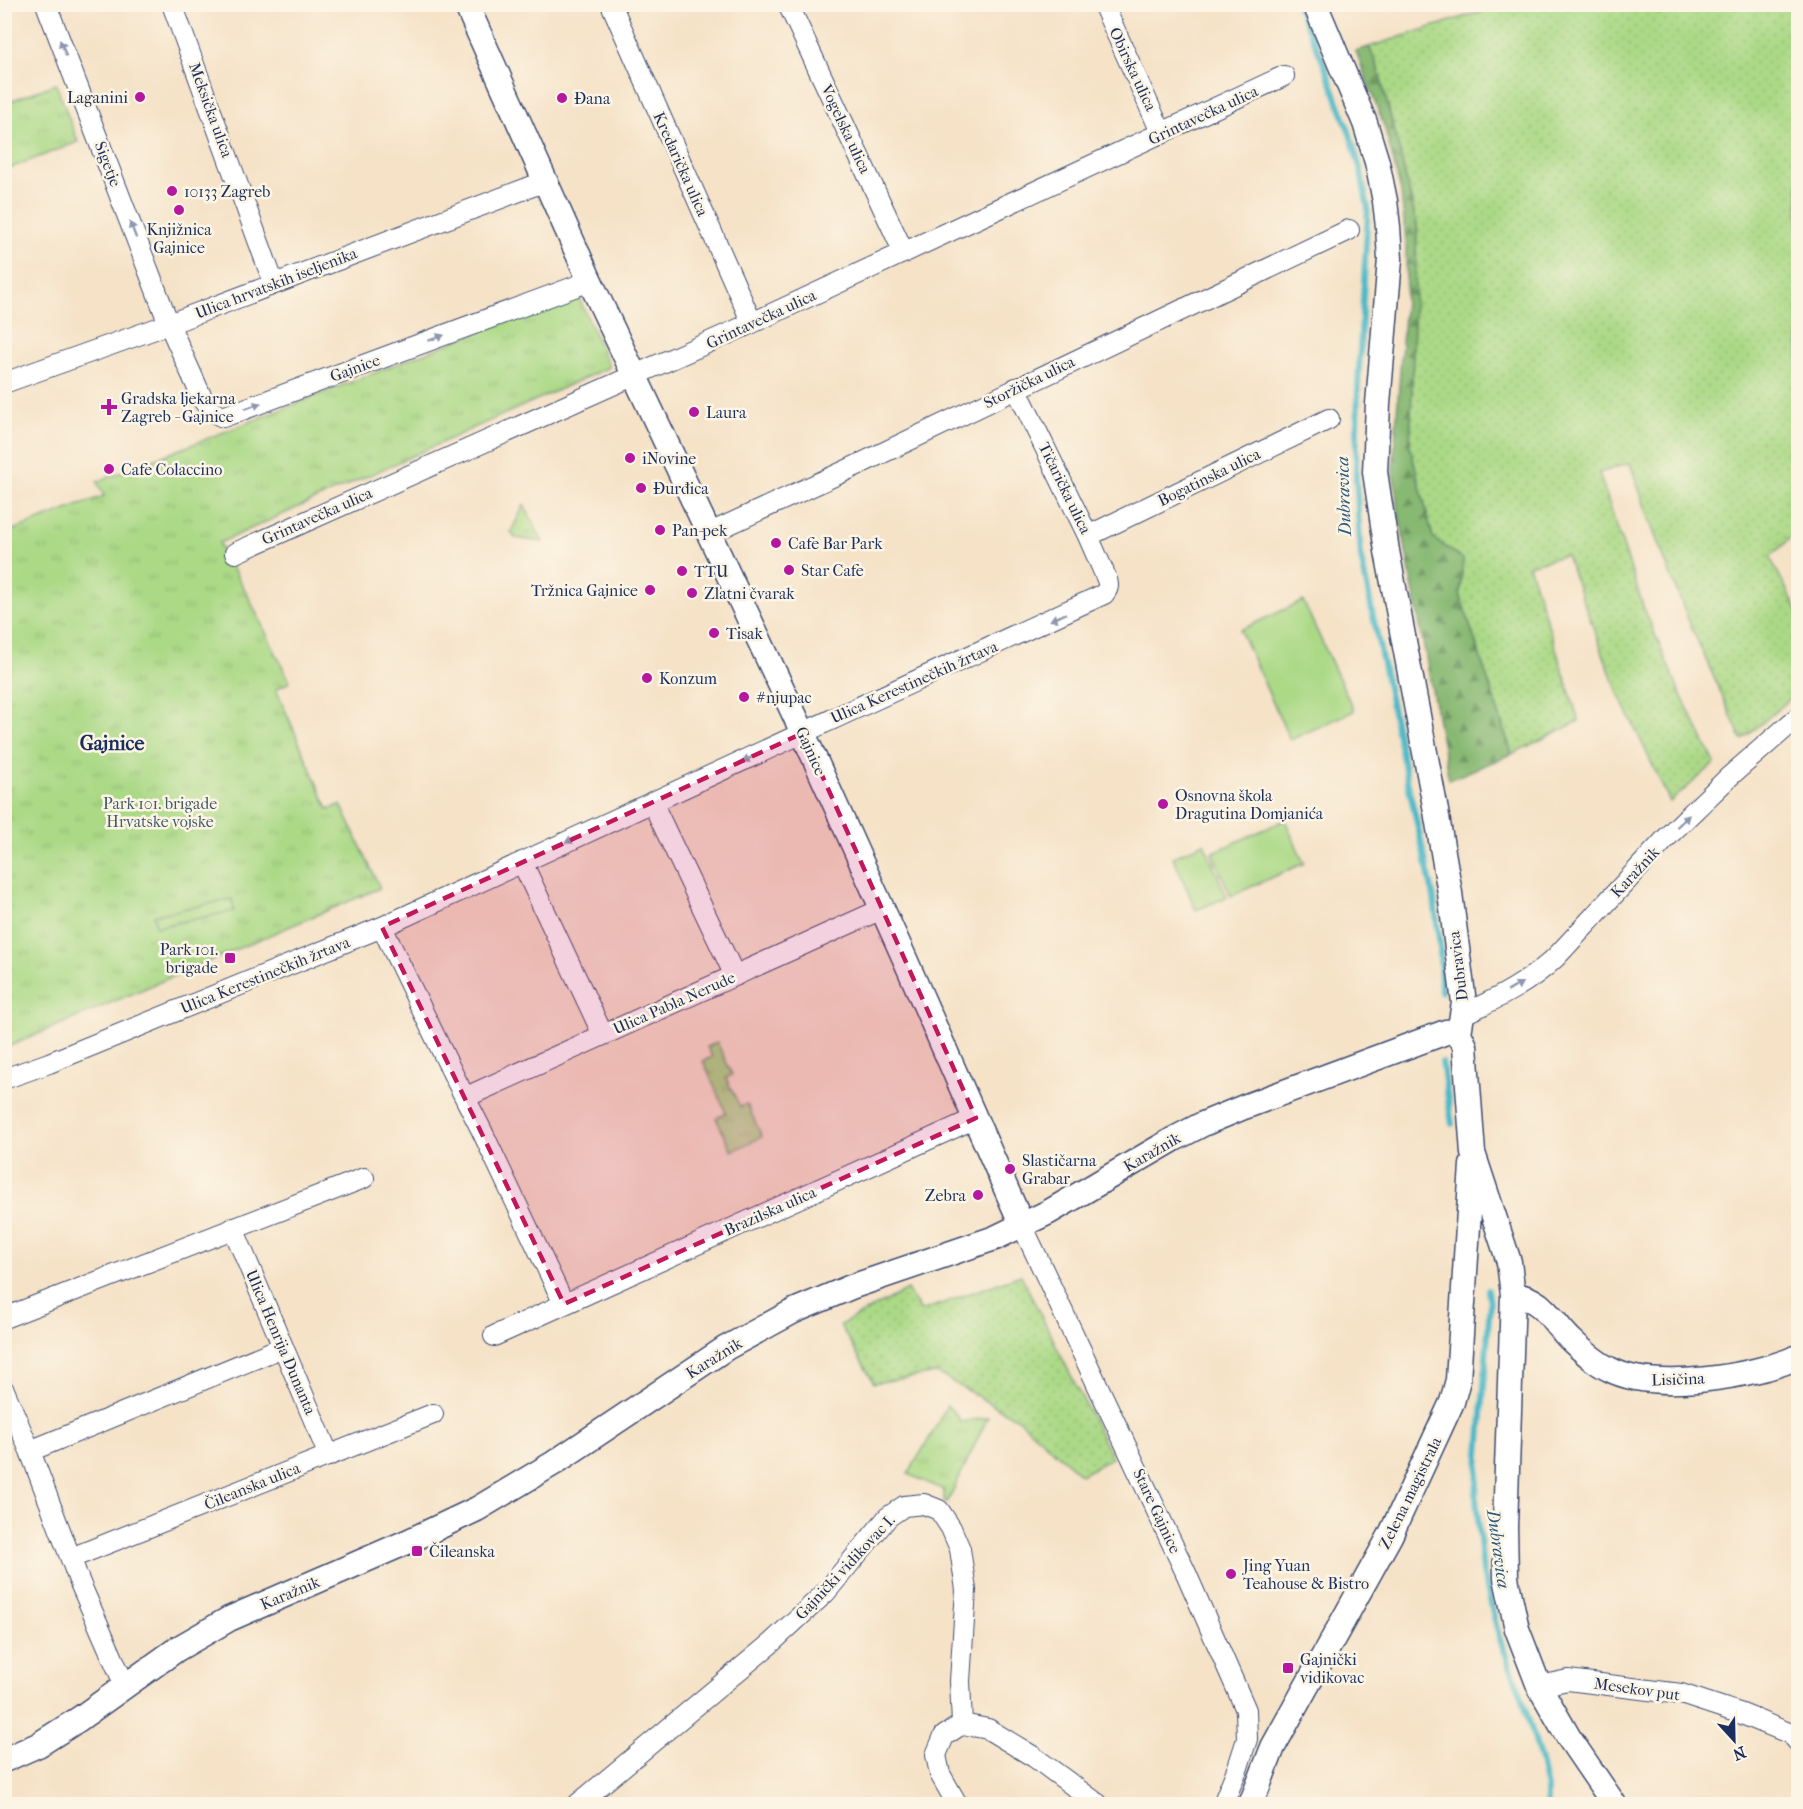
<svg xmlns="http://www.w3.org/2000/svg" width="1803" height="1809" font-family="'IM FELL French Canon',serif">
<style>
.grass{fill:url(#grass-dots);stroke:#638472;stroke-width:1.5}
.forest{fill:url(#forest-firs);stroke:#527468;stroke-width:1.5}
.park{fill:url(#park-tufts);stroke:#638472;stroke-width:1.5}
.garden{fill:#abd986;stroke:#638472;stroke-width:1.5}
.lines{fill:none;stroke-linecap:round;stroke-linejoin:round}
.stream{stroke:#4cb9c8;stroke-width:6}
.minor-casing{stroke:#3c4a6e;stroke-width:22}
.tertiary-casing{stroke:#3c4a6e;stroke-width:27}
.minor{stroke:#fff;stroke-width:20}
.tertiary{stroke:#fff;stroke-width:24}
.oneway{fill:#8d97ae}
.marked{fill:#c2185b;fill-opacity:0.2;stroke:#c2185b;stroke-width:4.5;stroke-dasharray:12 8;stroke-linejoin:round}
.poi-dot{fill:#b5179e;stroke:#fcf5e5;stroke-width:2}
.labels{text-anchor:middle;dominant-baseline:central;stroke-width:5;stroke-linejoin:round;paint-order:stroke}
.street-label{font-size:16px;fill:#1b2f5e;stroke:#fcf5e5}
.poi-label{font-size:16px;fill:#1b2f5e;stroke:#fcf5e5;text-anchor:start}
.park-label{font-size:16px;fill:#3f5a68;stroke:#fcf5e5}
.water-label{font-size:18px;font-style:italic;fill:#2a587e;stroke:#fcf5e5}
.quarter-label{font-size:20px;font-weight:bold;fill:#1b2f5e;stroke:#fcf5e5}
</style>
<defs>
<pattern id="grass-dots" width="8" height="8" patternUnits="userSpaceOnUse" patternTransform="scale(1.5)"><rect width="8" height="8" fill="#abd986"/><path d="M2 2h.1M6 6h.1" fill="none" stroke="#93bb76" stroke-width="1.8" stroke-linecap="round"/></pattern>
<pattern id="forest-firs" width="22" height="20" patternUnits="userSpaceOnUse" patternTransform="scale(1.5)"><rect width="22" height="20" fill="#88b973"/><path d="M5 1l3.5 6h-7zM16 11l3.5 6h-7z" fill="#6e9762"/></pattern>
<pattern id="park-tufts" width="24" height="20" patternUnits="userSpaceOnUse" patternTransform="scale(1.5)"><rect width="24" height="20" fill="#abd986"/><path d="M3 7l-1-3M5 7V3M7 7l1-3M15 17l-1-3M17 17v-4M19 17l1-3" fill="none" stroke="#93bb76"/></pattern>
</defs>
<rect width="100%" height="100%" fill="#fcf5e5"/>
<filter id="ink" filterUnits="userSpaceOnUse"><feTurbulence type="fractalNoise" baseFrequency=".0167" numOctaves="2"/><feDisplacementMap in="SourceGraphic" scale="12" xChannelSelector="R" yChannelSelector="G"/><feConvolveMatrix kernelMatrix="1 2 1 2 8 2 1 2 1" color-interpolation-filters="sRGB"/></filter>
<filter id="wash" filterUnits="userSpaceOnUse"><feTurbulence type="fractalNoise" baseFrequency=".008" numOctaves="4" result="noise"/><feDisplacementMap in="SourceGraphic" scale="24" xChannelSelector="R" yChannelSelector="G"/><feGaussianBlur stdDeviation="1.35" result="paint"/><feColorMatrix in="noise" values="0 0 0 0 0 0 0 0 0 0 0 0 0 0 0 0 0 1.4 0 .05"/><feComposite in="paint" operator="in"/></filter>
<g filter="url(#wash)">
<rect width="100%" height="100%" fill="#f5e2c7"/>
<path class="grass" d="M 1501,5 L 1798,5 L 1798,531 L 1770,557 L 1798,612 L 1798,692 L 1742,740 L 1690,624 L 1654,533 L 1630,463 L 1599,473 L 1643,606 L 1679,691 L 1715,763 L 1670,802 L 1616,688 L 1566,555 L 1529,565 L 1579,721 L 1512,754 L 1460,595 L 1463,559 L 1433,538 L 1410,447 L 1417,225 L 1397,141 L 1377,65 L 1369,47 Z
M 1021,1275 L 1112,1458 L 1081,1475 L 1019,1420 L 937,1373 L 874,1383 L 840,1325 L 907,1290 L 921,1311 Z"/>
<path class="forest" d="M 1369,47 L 1377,65 L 1397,141 L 1417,225 L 1410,447 L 1433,538 L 1463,559 L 1460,595 L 1512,754 L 1449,780 L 1399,514 L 1393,471 L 1406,286 L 1406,242 L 1401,192 L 1385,129 L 1356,51 Z"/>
<path class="park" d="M 56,84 L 78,142 L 5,170 L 5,103 Z
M 577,293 L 609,367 L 219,543 L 247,594 L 290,682 L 276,689 L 328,809 L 341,805 L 380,888 L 5,1048 L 5,533 L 104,496 L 97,482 Z
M 524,505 L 543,542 L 515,538 L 511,532 Z
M 717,1042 L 732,1075 L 726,1078 L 740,1107 L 747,1104 L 762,1137 L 732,1151 L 716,1118 L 726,1113 L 703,1061 L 712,1057 L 707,1047 Z
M 947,1405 L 958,1417 L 961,1422 L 988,1417 L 947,1503 L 944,1502 L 944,1490 L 908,1474 L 932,1434 Z"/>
<path class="garden" d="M 1303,601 L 1354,711 L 1290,740 L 1240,630 Z
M 1285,820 L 1304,863 L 1231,896 L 1212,853 Z
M 1204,843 L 1227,897 L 1196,910 L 1173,857 Z
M 232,899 L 234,911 L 156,927 L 154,915 Z"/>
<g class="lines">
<path class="stream" d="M 1297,4 L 1322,59 L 1350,134 L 1360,168 L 1368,208 L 1358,386 L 1356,477 L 1361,558 L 1408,784 L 1434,898 L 1440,948 L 1441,992
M 1442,1062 L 1452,1124
M 1488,1290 L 1490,1303 L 1476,1497 L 1483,1572 L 1499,1637 L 1522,1697 L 1540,1758 L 1547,1788 L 1547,1804"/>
</g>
</g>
<g filter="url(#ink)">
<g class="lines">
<defs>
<path id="minor" d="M 46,4 L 169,324 L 203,400 L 211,411 L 223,417 L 590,281
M 172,4 L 274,284
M 611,4 L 752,323
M 788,4 L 904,253
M 1103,4 L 1162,134
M 4,383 L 169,324 L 546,181
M 710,533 L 847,470 L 1349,230
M 1088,536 L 1329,419
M 235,553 L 752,323 L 1284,76
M 652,802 L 735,976
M 522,862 L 603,1035
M 382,927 L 455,1078 L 481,1129 L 564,1304
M 1463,1014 C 1496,1000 1530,982 1556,957 L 1672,832 L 1730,776 L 1798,717
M 4,1079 L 49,1063 L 382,927 L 1104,594 C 1109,588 1109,584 1106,577 L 1088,536 L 1016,388
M 466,1097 L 882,909
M 1022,1225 L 1186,1573 L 1246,1710 L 1247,1739 L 1238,1767 L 1223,1804
M 233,1228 L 329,1456
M 4,1318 L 364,1178
M 494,1336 L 976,1118
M 4,1390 L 30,1451 L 80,1583 L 125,1686
M 30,1451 L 283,1347
M 71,1558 L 433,1414
M 1539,1686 L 1568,1680 L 1681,1694 L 1742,1714 L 1791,1734 L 1798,1742
M 962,1724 L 988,1729 L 1034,1757 L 1098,1804
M 578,1804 L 770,1644 L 825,1593 L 888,1517 L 904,1506 L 924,1504 L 939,1510 L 951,1528 L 960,1549 L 966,1590 L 960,1681 L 962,1724
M 957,1804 L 940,1774 L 936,1755 L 944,1736 L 962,1724"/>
<path id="tertiary" d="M 466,4 L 590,281 L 803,733 L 904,957 L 1022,1225
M 1315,4 L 1365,123 L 1377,162 L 1385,201 L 1388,227 L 1390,259 L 1378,404 L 1375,472 L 1387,551 L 1436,811 L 1450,893 L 1464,1003 L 1459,1033 L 1465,1046 L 1473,1153 L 1509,1262 L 1513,1295 L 1505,1526 L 1506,1578 L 1517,1629 L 1539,1686 L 1569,1738 L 1614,1804
M 1513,1295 C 1545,1298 1551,1322 1573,1342 C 1584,1352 1596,1363 1609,1369 C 1654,1393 1753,1377 1798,1357
M 4,1760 L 38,1745 L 79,1719 L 177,1649 L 229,1619 L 407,1542 L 477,1509 L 554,1463 L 726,1348 L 794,1311 L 851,1287 L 995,1238 L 1049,1212 L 1174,1139 L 1203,1124 L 1244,1107 L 1446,1032 L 1455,1031 L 1459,1033
M 1251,1804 L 1273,1747 L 1390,1536 L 1452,1402 L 1458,1380 L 1472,1165"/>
</defs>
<use href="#minor" class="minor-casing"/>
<use href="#tertiary" class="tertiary-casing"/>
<use href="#minor" class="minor"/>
<use href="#tertiary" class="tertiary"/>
</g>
<defs><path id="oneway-solid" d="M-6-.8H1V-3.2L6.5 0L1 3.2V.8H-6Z" transform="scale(1.5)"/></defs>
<g class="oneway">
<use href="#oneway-solid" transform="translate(63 48) rotate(-111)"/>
<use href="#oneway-solid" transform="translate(133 230) rotate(-111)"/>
<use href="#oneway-solid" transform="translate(436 338) rotate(-20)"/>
<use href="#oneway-solid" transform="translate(253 406) rotate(-20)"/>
<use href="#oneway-solid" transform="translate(1058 617) rotate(156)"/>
<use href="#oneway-solid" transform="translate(750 758) rotate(155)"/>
<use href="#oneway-solid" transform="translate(1683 821) rotate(-44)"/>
<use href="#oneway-solid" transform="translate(573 839) rotate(155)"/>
<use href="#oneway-solid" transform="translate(1515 987) rotate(-31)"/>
</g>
</g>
<path class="marked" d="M 803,733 L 976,1118 L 564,1304 L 382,927 Z"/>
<g class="poi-dot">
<circle cx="140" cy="97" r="6"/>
<circle cx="562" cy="98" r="6"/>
<circle cx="172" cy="191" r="6"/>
<circle cx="179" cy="210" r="6"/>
<path d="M106 398h6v6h6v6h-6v6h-6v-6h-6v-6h6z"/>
<circle cx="694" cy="412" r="6"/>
<circle cx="630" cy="458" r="6"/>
<circle cx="109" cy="469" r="6"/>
<circle cx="641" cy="488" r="6"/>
<circle cx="660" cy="530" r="6"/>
<circle cx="776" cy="543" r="6"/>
<circle cx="789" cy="570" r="6"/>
<circle cx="682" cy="571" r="6"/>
<circle cx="650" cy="590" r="6"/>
<circle cx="692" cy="593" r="6"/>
<circle cx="714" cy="633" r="6"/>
<circle cx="647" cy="678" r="6"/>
<circle cx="744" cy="697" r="6"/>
<circle cx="1163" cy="804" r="6"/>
<rect x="224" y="952" width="12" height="12" rx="3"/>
<circle cx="1010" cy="1169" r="6"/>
<circle cx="978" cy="1195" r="6"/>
<rect x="411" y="1545" width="12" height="12" rx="3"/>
<circle cx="1231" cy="1574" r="6"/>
<rect x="1282" y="1662" width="12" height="12" rx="3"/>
</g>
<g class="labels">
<g class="street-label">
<text transform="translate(1133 69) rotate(65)">Obirska ulica</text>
<text transform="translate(211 110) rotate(70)">Meksička ulica</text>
<text transform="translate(1203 115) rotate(-25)">Grintavečka ulica</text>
<text transform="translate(846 129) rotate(65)">Vogelska ulica</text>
<text transform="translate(108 164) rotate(69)">Sigetje</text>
<text transform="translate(681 164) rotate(66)">Kredarička ulica</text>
<text transform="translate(276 283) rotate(-21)">Ulica hrvatskih iseljenika</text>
<text transform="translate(761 319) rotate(-25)">Grintavečka ulica</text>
<text transform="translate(355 368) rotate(-20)">Gajnice</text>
<text transform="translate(1029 382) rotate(-26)">Storžička ulica</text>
<text transform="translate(1209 477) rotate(-26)">Bogatinska ulica</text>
<text transform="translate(1065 488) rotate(64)">Tičarička ulica</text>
<text transform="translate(317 516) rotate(-24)">Grintavečka ulica</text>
<text transform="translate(914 682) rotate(-24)">Ulica Kerestinečkih žrtava</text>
<text transform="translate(811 751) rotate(66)">Gajnice</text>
<text transform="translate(1635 872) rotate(-47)">Karažnik</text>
<text transform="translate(1458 966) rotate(-97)">Dubravica</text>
<text transform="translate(265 975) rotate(-22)">Ulica Kerestinečkih žrtava</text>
<text transform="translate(674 1003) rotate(-24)">Ulica Pabla Nerude</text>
<text transform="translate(1152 1152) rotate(-30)">Karažnik</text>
<text transform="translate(770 1211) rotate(-24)">Brazilska ulica</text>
<text transform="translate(281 1342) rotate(67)">Ulica Henrija Dunanta</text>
<text transform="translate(714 1358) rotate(-32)">Karažnik</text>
<text transform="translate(1678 1379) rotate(-2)">Lisičina</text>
<text transform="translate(252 1486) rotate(-22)">Čileanska ulica</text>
<text transform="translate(1410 1493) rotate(-64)">Zelena magistrala</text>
<text transform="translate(1157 1511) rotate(65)">Stare Gajnice</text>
<text transform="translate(845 1567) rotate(-47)">Gajnički vidikovac I.</text>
<text transform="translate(290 1593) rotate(-23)">Karažnik</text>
<text transform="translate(1637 1689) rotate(8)">Mesekov put</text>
</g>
<g class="poi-label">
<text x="128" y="97" text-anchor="end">Laganini</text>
<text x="574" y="98">Đana</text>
<text x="184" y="191">10133 Zagreb</text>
<text x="179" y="229" text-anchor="middle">Knjižnica<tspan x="179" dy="18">Gajnice</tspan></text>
<text x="121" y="398">Gradska ljekarna<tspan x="121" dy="18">Zagreb - Gajnice</tspan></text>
<text x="706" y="412">Laura</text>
<text x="642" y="458">iNovine</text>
<text x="121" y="469">Cafe Colaccino</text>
<text x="653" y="488">Đurđica</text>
<text x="672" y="530">Pan-pek</text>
<text x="788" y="543">Cafe Bar Park</text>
<text x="801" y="570">Star Cafe</text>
<text x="694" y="571">TTU</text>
<text x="638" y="590" text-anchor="end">Tržnica Gajnice</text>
<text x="704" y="593">Zlatni čvarak</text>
<text x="726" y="633">Tisak</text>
<text x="659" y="678">Konzum</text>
<text x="756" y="697">#njupac</text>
<text x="1175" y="795">Osnovna škola<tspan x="1175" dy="18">Dragutina Domjanića</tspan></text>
<text x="218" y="949" text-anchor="end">Park 101.<tspan x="218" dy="18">brigade</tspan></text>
<text x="1022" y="1160">Slastičarna<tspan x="1022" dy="18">Grabar</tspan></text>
<text x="966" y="1195" text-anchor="end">Zebra</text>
<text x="429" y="1551">Čileanska</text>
<text x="1243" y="1565">Jing Yuan<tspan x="1243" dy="18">Teahouse &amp; Bistro</tspan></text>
<text x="1300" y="1659">Gajnički<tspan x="1300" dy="18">vidikovac</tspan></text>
</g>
<g class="park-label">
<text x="160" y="803">Park 101. brigade<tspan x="160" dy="18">Hrvatske vojske</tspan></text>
</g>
<g class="water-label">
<text transform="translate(1344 496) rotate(-92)">Dubravica</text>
<text transform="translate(1498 1549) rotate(82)">Dubravica</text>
</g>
<g class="quarter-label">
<text x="112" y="743">Gajnice</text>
</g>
</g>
<rect width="1803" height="1809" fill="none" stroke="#fcf5e5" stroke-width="24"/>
<g transform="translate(1734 1740) rotate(158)" stroke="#fcf5e5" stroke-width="4.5" paint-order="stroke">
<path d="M0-4.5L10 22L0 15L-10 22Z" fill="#1b2f5e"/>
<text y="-9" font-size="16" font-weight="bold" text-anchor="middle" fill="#1b2f5e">N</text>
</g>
</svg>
